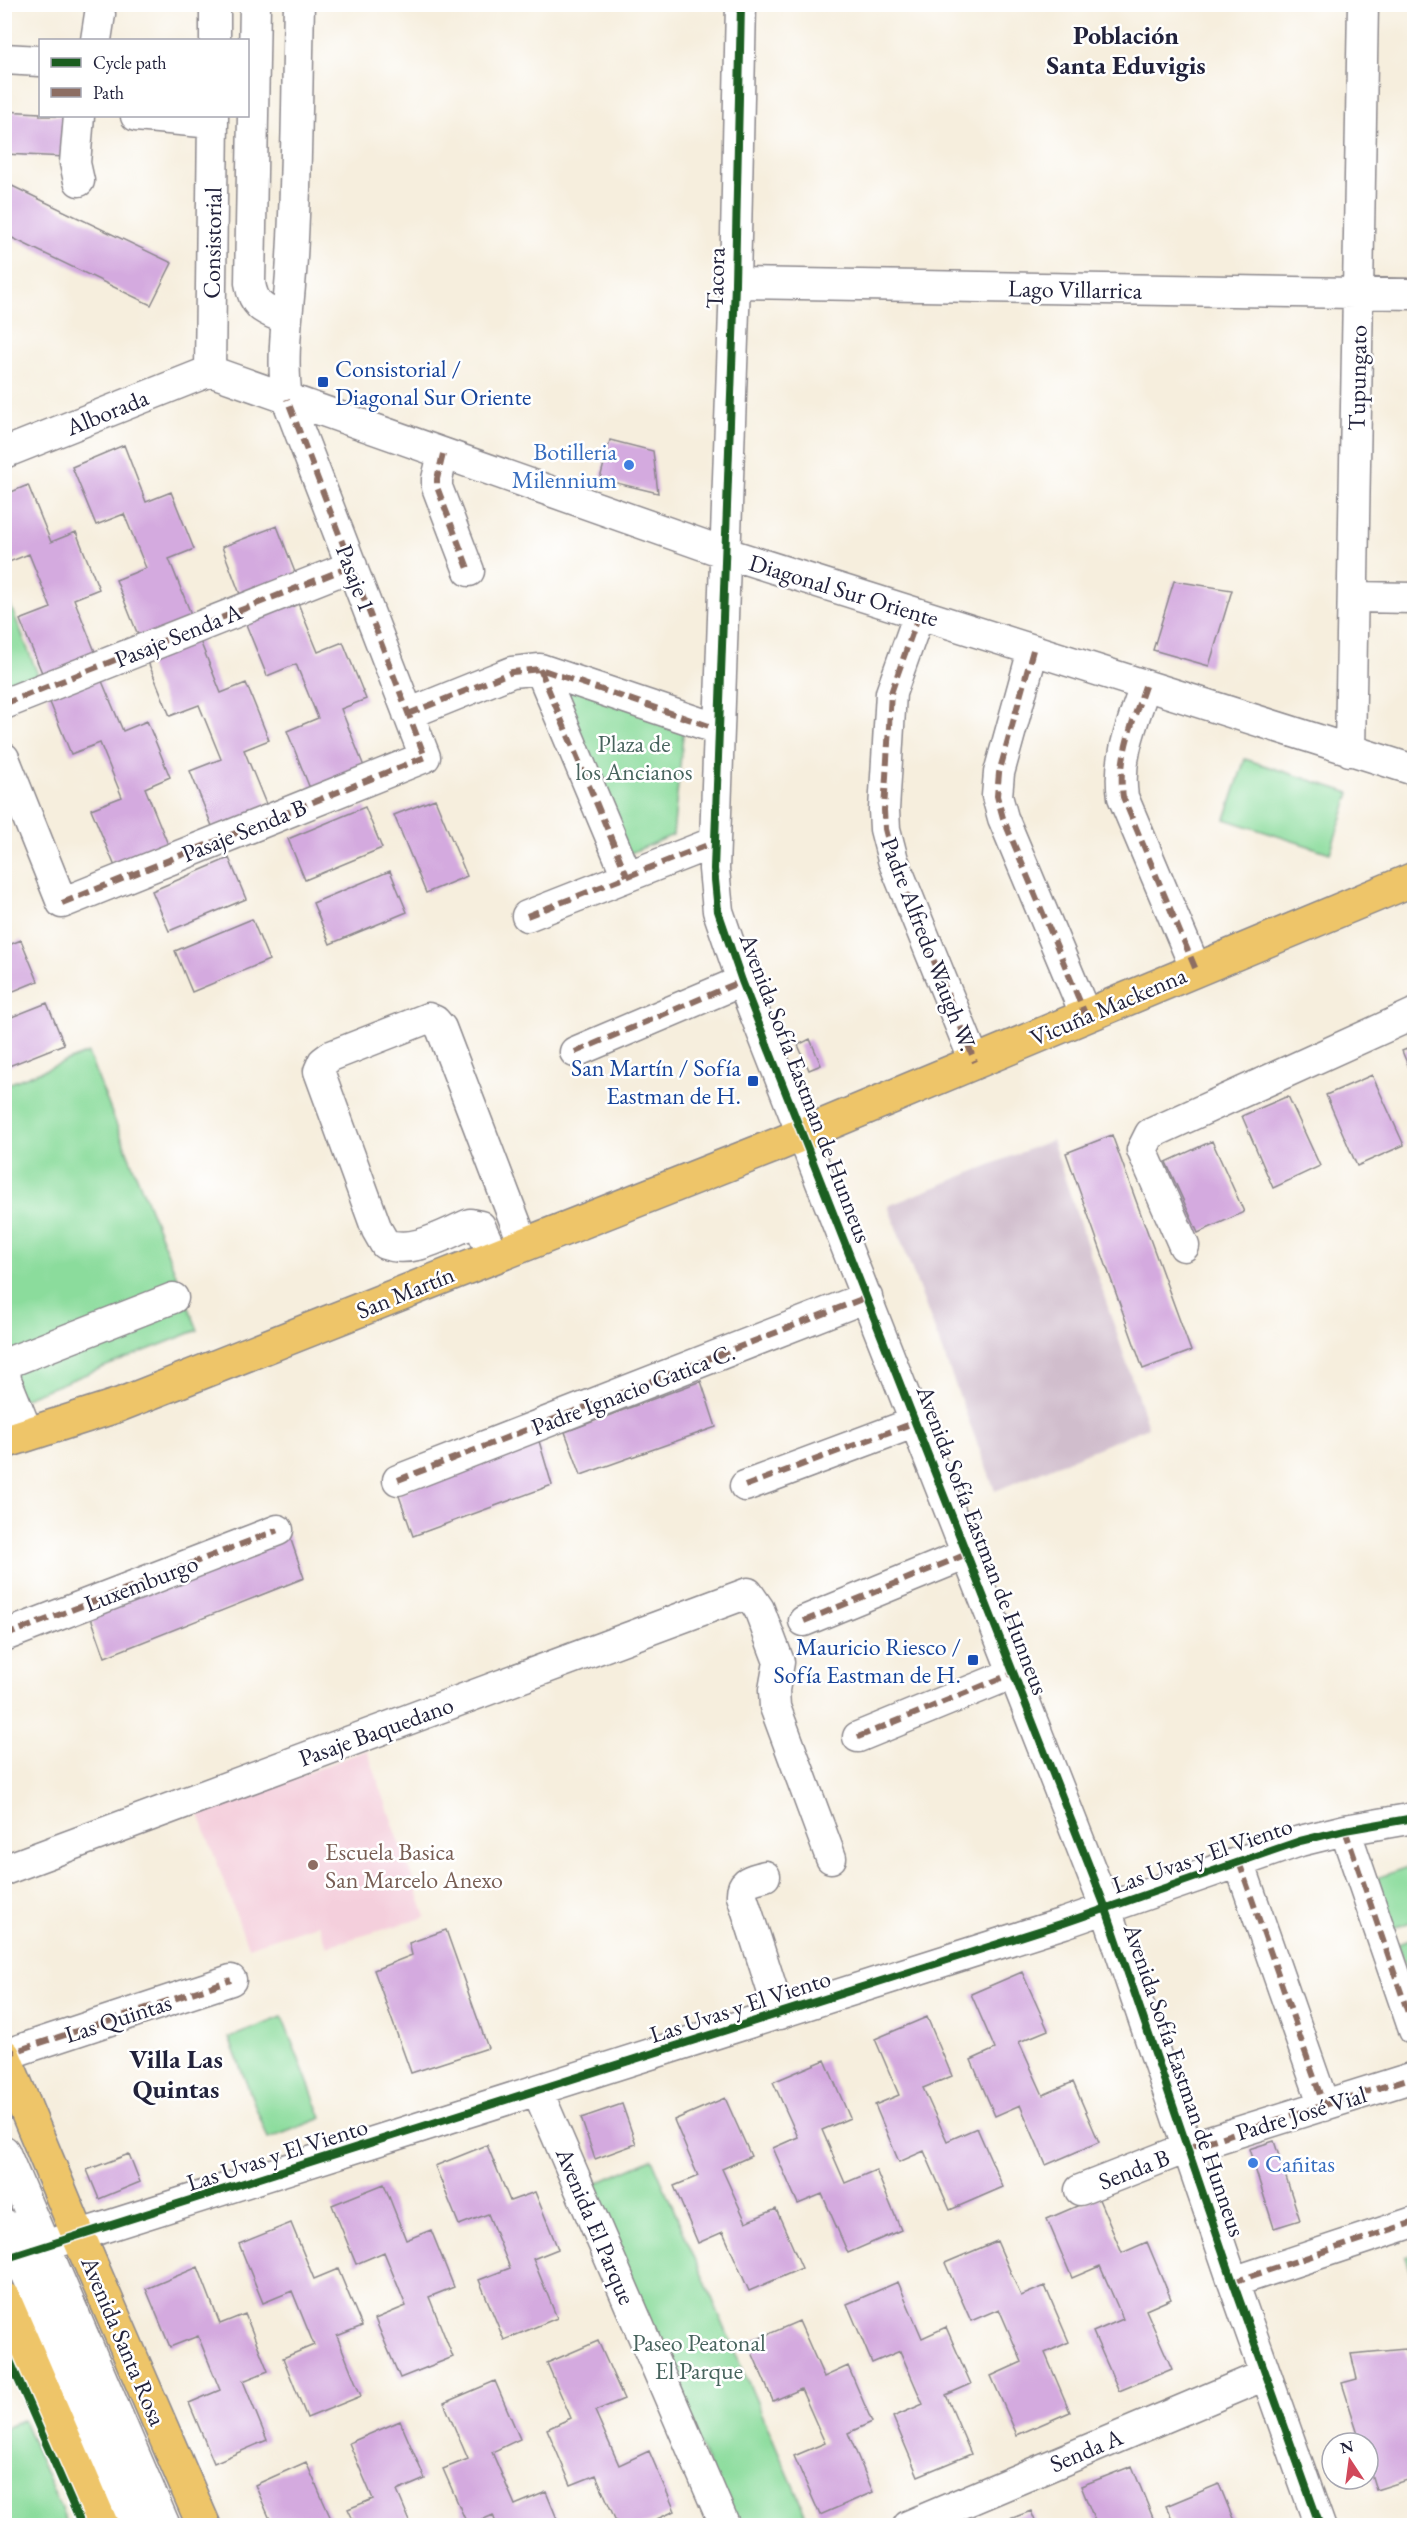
<svg xmlns="http://www.w3.org/2000/svg" width="1419" height="2530" font-family="'EB Garamond',serif">
<style>
.built{fill:#f4cfdc}
.industrial{fill:#d0bdcc}
.green{fill:#8bdc9c;stroke:#567f6c;stroke-width:1.5}
.building{fill:#d4aadf}
.lines{fill:none;stroke-linecap:round;stroke-linejoin:round}
.minor-casing{stroke:#8c888c;stroke-width:33}
.major-casing{stroke:#8c888c;stroke-width:36}
.minor{stroke:#fff;stroke-width:30}
.major{stroke:#eec569;stroke-width:33}
.quiet{stroke:#8d6e63;stroke-width:6;stroke-dasharray:12 6;stroke-linecap:butt}
.cycleway-casing{stroke:#fff;stroke-width:11}
.cycleway{stroke:#1b5e20;stroke-width:8}
.transit-dot{fill:#1a4fb4;stroke:#fff;stroke-width:2}
.shop-dot{fill:#3f7fe0;stroke:#fff;stroke-width:2}
.education-dot{fill:#8d6e63;stroke:#fff;stroke-width:2}
.labels{text-anchor:middle;dominant-baseline:central;stroke-width:5;stroke-linejoin:round;paint-order:stroke}
.street-label{font-size:24px;fill:#22223b;stroke:#fff}
.transit-label{font-size:24px;fill:#164399;stroke:#fff;text-anchor:end}
.shop-label{font-size:24px;fill:#366cbe;stroke:#fff;text-anchor:end}
.park-label{font-size:24px;fill:#47635d;stroke:#fff}
.education-label{font-size:24px;fill:#785e54;stroke:#fff;text-anchor:start}
.neighbourhood-label{font-size:26px;font-weight:bold;fill:#22223b;stroke:#fff}
</style>
<rect width="100%" height="100%" fill="#fff"/>
<filter id="ink" filterUnits="userSpaceOnUse"><feTurbulence type="fractalNoise" baseFrequency=".0167" numOctaves="2"/><feDisplacementMap in="SourceGraphic" scale="12" xChannelSelector="R" yChannelSelector="G"/><feConvolveMatrix kernelMatrix="1 2 1 2 8 2 1 2 1" color-interpolation-filters="sRGB"/></filter>
<filter id="wash" filterUnits="userSpaceOnUse"><feTurbulence type="fractalNoise" baseFrequency=".008" numOctaves="4" result="noise"/><feDisplacementMap in="SourceGraphic" scale="24" xChannelSelector="R" yChannelSelector="G"/><feGaussianBlur stdDeviation="1.35" result="paint"/><feColorMatrix in="noise" values="0 0 0 0 0 0 0 0 0 0 0 0 0 0 0 0 0 1.4 0 .05"/><feComposite in="paint" operator="in"/></filter>
<g filter="url(#wash)">
<rect width="100%" height="100%" fill="#f6eedd"/>
<path class="built" d="M 367,1750 L 426,1917 L 327,1946 L 319,1924 L 248,1947 L 199,1814 Z"/>
<path class="industrial" d="M 1052,1140 L 1148,1427 L 995,1491 L 888,1206 Z"/>
<path class="green" d="M 4,589 L 44,690 L 4,705 Z
M 553,682 L 684,725 L 673,835 L 626,855 Z
M 1245,759 L 1350,793 L 1330,853 L 1225,819 Z
M 88,1053 L 198,1330 L 5,1406 L 5,1085 Z
M 1414,1865 L 1414,1921 L 1393,1928 L 1377,1878 Z
M 1414,1938 L 1414,1991 L 1398,1944 Z
M 282,2017 L 322,2118 L 268,2139 L 229,2038 Z
M 652,2159 L 810,2525 L 734,2525 L 588,2187 Z
M 1414,2254 L 1414,2284 L 1405,2257 Z
M 23,2420 L 68,2525 L 5,2525 L 5,2428 Z"/>
<g id="blocks">
<path class="building" d="M 4,111 L 40,113 L 40,116 L 68,116 L 66,157 L 4,154 Z
M 8,184 L 172,263 L 151,305 L 4,234 L 4,192 Z
M 610,440 L 653,451 L 658,493 L 600,479 Z
M 124,445 L 146,502 L 171,492 L 194,549 L 169,559 L 193,619 L 140,640 L 116,580 L 146,568 L 124,514 L 96,525 L 72,467 Z
M 28,485 L 51,542 L 76,532 L 99,589 L 74,599 L 98,659 L 45,680 L 20,620 L 51,608 L 29,554 L 4,564 L 4,495 Z
M 277,526 L 298,580 L 243,602 L 222,547 Z
M 1174,581 L 1232,590 L 1209,666 L 1153,650 Z
M 295,596 L 318,652 L 343,642 L 366,699 L 341,709 L 365,769 L 311,791 L 287,731 L 318,718 L 296,664 L 267,676 L 243,617 Z
M 198,636 L 221,693 L 246,683 L 269,740 L 244,750 L 268,809 L 214,831 L 190,771 L 221,759 L 199,705 L 170,716 L 146,657 Z
M 99,674 L 123,731 L 147,721 L 170,777 L 145,788 L 169,847 L 116,869 L 91,809 L 122,797 L 100,743 L 71,754 L 47,695 Z
M 435,799 L 467,876 L 426,893 L 394,815 Z
M 365,807 L 382,848 L 305,880 L 288,839 Z
M 229,858 L 246,899 L 169,931 L 152,891 Z
M 390,871 L 407,912 L 330,944 L 313,903 Z
M 252,919 L 269,960 L 192,992 L 175,951 Z
M 21,940 L 38,981 L 4,995 L 4,947 Z
M 47,1003 L 64,1044 L 4,1068 L 4,1020 Z
M 810,1039 L 821,1065 L 809,1070 L 798,1045 Z
M 1414,1046 L 1414,1080 L 1402,1051 Z
M 1372,1075 L 1404,1145 L 1357,1166 L 1326,1095 Z
M 1288,1096 L 1320,1166 L 1273,1188 L 1242,1116 Z
M 1112,1135 L 1191,1351 L 1143,1369 L 1066,1153 Z
M 1212,1141 L 1244,1212 L 1198,1233 L 1166,1162 Z
M 701,1381 L 716,1427 L 581,1475 L 565,1432 Z
M 539,1441 L 552,1485 L 413,1536 L 398,1493 Z
M 289,1534 L 304,1578 L 105,1657 L 89,1612 Z
M 446,1930 L 488,2048 L 411,2073 L 374,1970 L 412,1955 L 409,1943 Z
M 1022,1972 L 1048,2030 L 1019,2042 L 1043,2095 L 1073,2082 L 1099,2142 L 1046,2165 L 1020,2105 L 995,2116 L 971,2060 L 995,2049 L 971,1994 Z
M 927,2017 L 952,2076 L 923,2088 L 947,2141 L 977,2128 L 1003,2187 L 950,2210 L 924,2151 L 899,2162 L 875,2105 L 899,2095 L 875,2039 Z
M 825,2060 L 850,2118 L 822,2130 L 845,2183 L 876,2170 L 901,2230 L 848,2253 L 822,2194 L 798,2204 L 773,2148 L 798,2137 L 773,2082 Z
M 725,2098 L 751,2156 L 722,2169 L 746,2222 L 776,2209 L 802,2268 L 749,2291 L 723,2232 L 698,2243 L 674,2186 L 698,2176 L 674,2120 Z
M 622,2104 L 636,2144 L 595,2159 L 581,2118 Z
M 1274,2141 L 1300,2220 L 1274,2228 L 1249,2149 Z
M 487,2145 L 510,2201 L 535,2192 L 558,2249 L 533,2259 L 557,2318 L 504,2340 L 479,2280 L 510,2268 L 488,2214 L 459,2225 L 435,2166 Z
M 129,2154 L 140,2182 L 99,2199 L 87,2170 Z
M 384,2184 L 406,2240 L 431,2230 L 454,2287 L 429,2297 L 453,2357 L 400,2378 L 375,2319 L 406,2306 L 384,2252 L 356,2264 L 332,2205 Z
M 1098,2197 L 1122,2253 L 1147,2242 L 1171,2299 L 1146,2310 L 1172,2369 L 1119,2391 L 1093,2332 L 1123,2319 L 1100,2266 L 1072,2278 L 1047,2219 Z
M 291,2223 L 314,2279 L 338,2269 L 362,2326 L 337,2336 L 361,2396 L 307,2418 L 283,2358 L 314,2345 L 292,2291 L 263,2303 L 239,2244 Z
M 997,2241 L 1021,2296 L 1045,2286 L 1069,2342 L 1045,2353 L 1070,2412 L 1017,2435 L 991,2376 L 1022,2362 L 999,2309 L 971,2321 L 945,2263 Z
M 198,2267 L 220,2324 L 245,2314 L 268,2371 L 243,2381 L 267,2440 L 214,2463 L 189,2403 L 220,2390 L 198,2336 L 170,2347 L 146,2289 Z
M 898,2282 L 922,2338 L 946,2327 L 971,2384 L 946,2395 L 971,2454 L 918,2476 L 893,2417 L 923,2404 L 900,2351 L 872,2363 L 847,2304 Z
M 799,2321 L 824,2377 L 848,2366 L 872,2422 L 848,2433 L 873,2492 L 820,2515 L 794,2456 L 825,2443 L 801,2389 L 773,2401 L 748,2343 Z
M 598,2341 L 624,2399 L 595,2411 L 619,2465 L 649,2451 L 675,2511 L 641,2526 L 618,2526 L 596,2475 L 571,2485 L 547,2429 L 571,2418 L 547,2363 Z
M 1405,2349 L 1409,2364 L 1414,2363 L 1414,2478 L 1376,2490 L 1368,2464 L 1368,2443 L 1361,2443 L 1342,2383 L 1357,2379 L 1351,2354 Z
M 495,2381 L 520,2439 L 492,2452 L 515,2505 L 546,2492 L 560,2526 L 497,2526 L 493,2515 L 468,2526 L 443,2469 L 468,2459 L 444,2403 Z
M 400,2421 L 425,2479 L 397,2491 L 412,2526 L 356,2526 L 348,2509 L 373,2499 L 349,2443 Z
M 306,2462 L 332,2521 L 320,2526 L 273,2526 L 255,2485 Z
M 1132,2466 L 1155,2523 L 1149,2526 L 1097,2526 L 1081,2486 Z
M 1219,2484 L 1236,2526 L 1175,2526 L 1166,2506 Z
M 1031,2511 L 1037,2526 L 994,2526 L 994,2525 Z"/>
</g>
</g>
<g filter="url(#ink)">
<use href="#blocks" fill-opacity="0" stroke="#8c888c" stroke-width="1.5"/>
<g class="lines">
<defs>
<path id="minor" d="M 255,4 L 250,283 C 254,308 265,310 286,319
M 741,4 L 735,283 L 714,869 L 718,911 L 742,981 L 1106,1909 L 1233,2282 L 1320,2526
M 96,40 L 100,14
M 215,40 L 215,4
M 4,59 L 40,61
M 136,116 L 213,123
M 79,181 L 75,163 L 79,116
M 735,283 L 1414,294
M 210,371 L 726,553 L 1414,770
M 210,371 L 213,116
M 4,453 L 210,371
M 443,454 L 437,479 L 437,487 L 469,571
M 1353,597 L 1414,598
M 919,614 L 891,693 L 884,810 L 885,829 L 893,860 L 975,1062
M 1033,650 L 999,773 L 997,796 L 1003,818 L 1086,1016
M 540,669 L 627,876
M 1145,686 C 1133,722 1117,757 1123,797 L 1196,970
M 4,704 L 352,566
M 408,714 L 512,672 L 540,669 L 718,729
M 1350,751 L 1363,4
M 4,758 L 62,903 L 425,757 L 287,399 C 280,351 290,305 292,257 C 297,173 297,89 299,4
M 527,916 L 715,842
M 575,1052 L 742,981
M 1184,1246 L 1142,1150 L 1150,1134 L 1414,1014
M 494,1257 L 480,1226 L 470,1224 C 443,1235 414,1254 385,1244 L 377,1230 L 319,1071 L 323,1062 L 331,1056 L 428,1018 L 435,1021 L 441,1028 L 524,1245
M 28,1434 L 6,1380 L 5,1369 L 12,1361 L 173,1298
M 398,1480 L 867,1297
M 745,1486 L 916,1422
M 804,1621 L 967,1554
M 4,1636 L 278,1530
M 858,1737 L 1014,1673
M 1345,1830 L 1414,2030
M 1239,1862 L 1324,2106
M 4,1870 L 748,1593 L 759,1609 L 779,1662 L 774,1690 L 775,1707 L 831,1858
M 765,1876 C 752,1880 741,1880 742,1896 L 780,2014
M 4,2055 L 231,1980
M 538,2092 L 725,2526
M 4,2151 L 165,2526
M 1080,2190 L 1187,2148 L 1414,2077
M 4,2224 L 135,2526
M 4,2259 L 1064,1923 L 1300,1841 L 1345,1830 L 1414,1818
M 1233,2282 L 1414,2222
M 908,2526 L 1265,2375"/>
<path id="major" d="M 4,1442 L 119,1405 L 779,1144 L 1414,879
M 4,2056 L 79,2237 L 204,2526
M 4,2299 L 102,2526"/>
</defs>
<use href="#minor" class="minor-casing"/>
<use href="#major" class="major-casing"/>
<use href="#minor" class="minor"/>
<use href="#major" class="major"/>
<path class="quiet" d="M 443,454 L 437,479 L 437,487 L 469,571
M 919,614 L 891,693 L 884,810 L 885,829 L 893,860 L 975,1062
M 1033,650 L 999,773 L 997,796 L 1003,818 L 1086,1016
M 540,669 L 627,876
M 1145,686 C 1133,722 1117,757 1123,797 L 1196,970
M 4,704 L 352,566
M 408,714 L 512,672 L 540,669 L 718,729
M 62,903 L 425,757 L 287,399
M 527,916 L 715,842
M 575,1052 L 742,981
M 398,1480 L 867,1297
M 745,1486 L 916,1422
M 804,1621 L 967,1554
M 4,1636 L 278,1530
M 858,1737 L 1014,1673
M 1345,1830 L 1414,2030
M 1239,1862 L 1324,2106
M 4,2055 L 231,1980
M 1187,2148 L 1414,2077
M 1233,2282 L 1414,2222"/>
<defs>
<path id="cycleway" d="M 741,4 L 735,283 L 714,869 L 718,911 L 742,981 L 1106,1909 L 1233,2282 L 1320,2526
M 4,2259 L 1064,1923 L 1300,1841 L 1345,1830 L 1414,1818
M 4,2347 L 82,2526"/>
</defs>
<use href="#cycleway" class="cycleway-casing"/>
<use href="#cycleway" class="cycleway"/>
</g>
</g>
<g class="transit-dot">
<rect x="317" y="376" width="12" height="12" rx="3"/>
<rect x="747" y="1075" width="12" height="12" rx="3"/>
<rect x="967" y="1654" width="12" height="12" rx="3"/>
</g>
<g class="shop-dot">
<circle cx="629" cy="465" r="6"/>
<circle cx="1253" cy="2163" r="6"/>
</g>
<circle class="education-dot" cx="313" cy="1865" r="6"/>
<g class="labels">
<g class="street-label">
<text transform="translate(212 243) rotate(-89)">Consistorial</text>
<text transform="translate(715 278) rotate(-88)">Tacora</text>
<text transform="translate(1075 289) rotate(1)">Lago Villarrica</text>
<text transform="translate(1357 378) rotate(-89)">Tupungato</text>
<text transform="translate(107 412) rotate(-22)">Alborada</text>
<text transform="translate(356 578) rotate(69)">Pasaje 1</text>
<text transform="translate(844 590) rotate(17)">Diagonal Sur Oriente</text>
<text transform="translate(178 635) rotate(-22)">Pasaje Senda A</text>
<text transform="translate(244 830) rotate(-22)">Pasaje Senda B</text>
<text transform="translate(929 944) rotate(69)">Padre Alfredo Waugh W.</text>
<text transform="translate(1108 1006) rotate(-23)">Vicuña Mackenna</text>
<text transform="translate(806 1088) rotate(69)">Avenida Sofía Eastman de Hunneus</text>
<text transform="translate(405 1292) rotate(-22)">San Martín</text>
<text transform="translate(633 1389) rotate(-21)">Padre Ignacio Gatica C.</text>
<text transform="translate(983 1540) rotate(69)">Avenida Sofía Eastman de Hunneus</text>
<text transform="translate(141 1583) rotate(-21)">Luxemburgo</text>
<text transform="translate(376 1731) rotate(-20)">Pasaje Baquedano</text>
<text transform="translate(1202 1855) rotate(-19)">Las Uvas y El Viento</text>
<text transform="translate(740 2006) rotate(-18)">Las Uvas y El Viento</text>
<text transform="translate(118 2018) rotate(-18)">Las Quintas</text>
<text transform="translate(1185 2080) rotate(71)">Avenida Sofía Eastman de Hunneus</text>
<text transform="translate(1301 2113) rotate(-17)">Padre José Vial</text>
<text transform="translate(277 2154) rotate(-18)">Las Uvas y El Viento</text>
<text transform="translate(1134 2169) rotate(-21)">Senda B</text>
<text transform="translate(596 2226) rotate(67)">Avenida El Parque</text>
<text transform="translate(124 2341) rotate(67)">Avenida Santa Rosa</text>
<text transform="translate(1086 2450) rotate(-23)">Senda A</text>
</g>
<g class="transit-label">
<text x="335" y="368" text-anchor="start">Consistorial /<tspan x="335" dy="28">Diagonal Sur Oriente</tspan></text>
<text x="741" y="1067">San Martín / Sofía<tspan x="741" dy="28">Eastman de H.</tspan></text>
<text x="961" y="1646">Mauricio Riesco /<tspan x="961" dy="28">Sofía Eastman de H.</tspan></text>
</g>
<g class="shop-label">
<text x="617" y="451">Botilleria<tspan x="617" dy="28">Milennium</tspan></text>
<text x="1265" y="2163" text-anchor="start">Cañitas</text>
</g>
<g class="park-label">
<text x="634" y="743">Plaza de<tspan x="634" dy="28">los Ancianos</tspan></text>
<text x="699" y="2342">Paseo Peatonal<tspan x="699" dy="28">El Parque</tspan></text>
</g>
<g class="education-label">
<text x="325" y="1851">Escuela Basica<tspan x="325" dy="28">San Marcelo Anexo</tspan></text>
</g>
<g class="neighbourhood-label">
<text x="1126" y="35">Población<tspan x="1126" dy="30">Santa Eduvigis</tspan></text>
<text x="176" y="2059">Villa Las<tspan x="176" dy="30">Quintas</tspan></text>
</g>
</g>
<rect width="1419" height="2530" fill="none" stroke="#fff" stroke-width="24"/>
<rect x="39" y="39" width="210" height="78" fill="#ffffff" stroke="#a7a7b1" stroke-width="1.5"/>
<rect x="51" y="58" width="30" height="9" fill="#1b5e20" stroke="#a7a7b1" stroke-width="1.5"/>
<text x="93" y="69" font-size="18" fill="#22223b">Cycle path</text>
<rect x="51" y="88" width="30" height="9" fill="#8d6e63" stroke="#a7a7b1" stroke-width="1.5"/>
<text x="93" y="99" font-size="18" fill="#22223b">Path</text>
<g transform="translate(1350 2461) rotate(347)"><circle r="28" fill="#ffffff" stroke="#a7a7b1" stroke-width="1.5"/>
<path d="M0-4.5L10 22L0 15L-10 22Z" fill="#d1495b"/>
<text y="-9" font-size="16" font-weight="bold" text-anchor="middle" fill="#22223b">N</text>
</g>
</svg>
